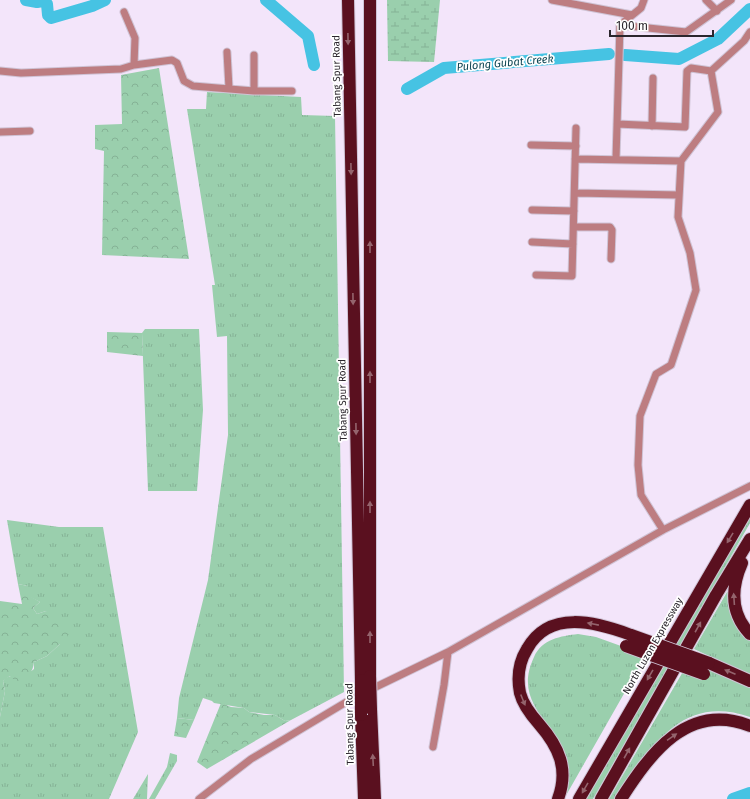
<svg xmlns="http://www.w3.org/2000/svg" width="750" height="799" font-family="'Fira Sans',sans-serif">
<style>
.grass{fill:url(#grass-tufts)}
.forest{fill:url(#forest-crowns)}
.wetland{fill:url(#wetland-marsh)}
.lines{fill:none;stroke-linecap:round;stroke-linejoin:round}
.river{stroke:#46c3e3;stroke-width:12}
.minor-casing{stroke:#cfc3d5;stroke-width:9}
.motorway-casing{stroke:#cfc3d5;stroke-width:14}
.minor{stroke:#bd7d81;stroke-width:7}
.motorway{stroke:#5a101f;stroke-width:12}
.motorway-bridge-casing{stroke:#cfc3d5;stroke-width:14;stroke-linecap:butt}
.motorway-bridge{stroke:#5a101f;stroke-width:12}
.oneway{fill:#94646d}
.labels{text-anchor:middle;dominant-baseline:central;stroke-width:3.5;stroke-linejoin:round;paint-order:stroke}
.street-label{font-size:10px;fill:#2b262d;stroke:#fff}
.water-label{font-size:11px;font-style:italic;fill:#0e4552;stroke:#fff}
</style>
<defs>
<pattern id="grass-tufts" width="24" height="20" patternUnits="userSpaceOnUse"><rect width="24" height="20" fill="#9acfad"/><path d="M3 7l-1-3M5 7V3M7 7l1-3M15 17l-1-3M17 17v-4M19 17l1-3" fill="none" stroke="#85b295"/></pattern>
<pattern id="forest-crowns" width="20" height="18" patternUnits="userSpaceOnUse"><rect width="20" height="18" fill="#9acfad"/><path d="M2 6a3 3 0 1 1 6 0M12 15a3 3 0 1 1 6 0" fill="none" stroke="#85b295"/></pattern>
<pattern id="wetland-marsh" width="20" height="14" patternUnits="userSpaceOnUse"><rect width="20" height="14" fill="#9acfad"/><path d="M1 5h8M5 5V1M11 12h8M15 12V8" fill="none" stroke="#85b295"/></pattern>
</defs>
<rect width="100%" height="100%" fill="#f3e5fa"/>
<path class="grass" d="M 207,92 L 301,97 L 302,115 L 335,116 L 344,692 L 291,720 L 285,721 L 275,715 L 249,712 L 244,708 L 214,703 L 212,701 L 203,698 L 194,720 L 177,718 L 179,698 L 208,580 L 228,435 L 227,336 L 217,337 L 212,285 L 215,285 L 187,109 L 206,109 Z
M 145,329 L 199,329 L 203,410 L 197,491 L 148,491 L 142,333 Z
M 750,513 L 750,523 L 593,799 L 585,799 Z
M 7,520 L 59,527 L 103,527 L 138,732 L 109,799 L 0,799 L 0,717 L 5,691 L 3,681 C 10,672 24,678 34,669 L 34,662 L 47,656 L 60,644 L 62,626 L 53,621 L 46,611 L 37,614 L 33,608 L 40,602 L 28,596 L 28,586 L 18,584 Z
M 727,592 L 729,592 L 750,639 L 750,675 L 694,649 Z
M 578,634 L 596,637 L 646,655 L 564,799 C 565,783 568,765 563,750 C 561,743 555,736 550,729 C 532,705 520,687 534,657 C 542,639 561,636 578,634 Z
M 688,663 L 732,678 L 750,688 L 750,717 C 679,693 650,750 617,799 L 609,799 Z
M 170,753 L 177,755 L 177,761 L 155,799 L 149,799 L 167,767 Z
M 148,774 L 147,799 L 133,799 Z"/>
<path class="forest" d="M 159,68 L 189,259 L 102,255 L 104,151 L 95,149 L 95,125 L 122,124 L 121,75 Z
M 107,332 L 142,333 L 143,356 L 107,352 Z
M 18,584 L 28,586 L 28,595 L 40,602 L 33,608 L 37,614 L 46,611 L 53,613 L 53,621 L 62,621 L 62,626 L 73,631 L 68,634 L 67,643 L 60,644 L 47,656 L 34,662 C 33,673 27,678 17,682 L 10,676 L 3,681 L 5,691 L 0,717 L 0,601 L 22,604 Z
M 221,703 L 231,707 L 244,708 L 249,712 L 264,715 L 275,715 L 285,721 L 291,720 L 207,769 L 197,762 Z
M 177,718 L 194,720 L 186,738 L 174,736 Z"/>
<path class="wetland" d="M 387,0 L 440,0 L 434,62 L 388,61 Z"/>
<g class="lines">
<path class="river" d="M 26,0 L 37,2 L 43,1 L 47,4 L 48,15 L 51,18 L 92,6 L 105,0
M 266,0 L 308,36 L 314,65
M 625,55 L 679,59 L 718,39 L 750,9
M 407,89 L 444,68 L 609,54
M 733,799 L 750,793"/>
<defs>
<path id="minor" d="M 552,0 L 632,15
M 706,0 L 717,11
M 620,25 L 686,32 L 731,0
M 227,52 L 229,88
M 134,65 L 172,60 L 177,63 L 184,81 L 193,86 L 254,91 L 292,91
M 0,71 L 21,73 L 121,69 L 134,65 L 135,38 L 124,12
M 254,91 L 254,55
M 617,124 L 685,127 L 687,71 L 691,68 L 711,71
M 652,126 L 653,78
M 0,132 L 30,131
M 531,145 L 576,146
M 575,159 L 681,161
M 616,159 L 620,25 L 641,8 L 644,0
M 575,193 L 679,195
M 532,210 L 574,211
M 574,227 L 610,227 L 612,230 L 611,259
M 532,242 L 573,244
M 536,275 L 572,276 L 576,128
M 663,530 L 641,495 L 638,465 L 640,416 L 656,374 L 671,365 L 696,290 L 690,253 L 678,217 L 681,161 L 718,112 L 711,71 L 744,41 L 750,32
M 433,747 L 444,685 L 448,652
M 199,799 L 251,759 L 353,698 L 448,652 L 663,530 L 750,486"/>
<path id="motorway" d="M 348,0 L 361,680
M 742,563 C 731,588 730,613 750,634
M 709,663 L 750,681
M 370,676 L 370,0
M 371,709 L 375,799
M 361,715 L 364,799
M 558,799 C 569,769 559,747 539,724 C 531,715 523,705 520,693 C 517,678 519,662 527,649 C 549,609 596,622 631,635
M 579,799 L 750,505
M 601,799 L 716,595 L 750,539
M 621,799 C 650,754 688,701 750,726"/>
</defs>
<use href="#minor" class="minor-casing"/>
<use href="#motorway" class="motorway-casing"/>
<use href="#minor" class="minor"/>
<use href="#motorway" class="motorway"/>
<defs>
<path id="motorway-bridge" d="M 631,635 L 709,663
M 626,646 L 704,674
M 370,676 L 371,709
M 361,715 L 361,680"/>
</defs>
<use href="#motorway-bridge" class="motorway-bridge-casing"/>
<use href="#motorway-bridge" class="motorway-bridge"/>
</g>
<defs><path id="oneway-solid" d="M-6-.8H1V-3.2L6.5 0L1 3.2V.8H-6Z"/></defs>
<g class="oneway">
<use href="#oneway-solid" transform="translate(348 39) rotate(89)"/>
<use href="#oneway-solid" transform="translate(351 169) rotate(89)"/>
<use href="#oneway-solid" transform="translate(370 247) rotate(-90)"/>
<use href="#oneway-solid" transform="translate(353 299) rotate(89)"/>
<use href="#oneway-solid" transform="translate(370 377) rotate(-90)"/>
<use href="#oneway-solid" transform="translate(356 429) rotate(89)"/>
<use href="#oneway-solid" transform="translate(370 507) rotate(-90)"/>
<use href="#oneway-solid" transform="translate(730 538) rotate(121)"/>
<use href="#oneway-solid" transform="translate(734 599) rotate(-94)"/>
<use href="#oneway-solid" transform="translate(593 624) rotate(-169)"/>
<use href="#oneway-solid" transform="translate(698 627) rotate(-61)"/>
<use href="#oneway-solid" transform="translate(370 637) rotate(-90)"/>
<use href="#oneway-solid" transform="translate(730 672) rotate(-157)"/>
<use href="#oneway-solid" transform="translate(650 675) rotate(120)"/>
<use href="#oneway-solid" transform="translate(523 700) rotate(68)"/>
<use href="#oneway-solid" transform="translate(672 737) rotate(-34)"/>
<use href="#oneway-solid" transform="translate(627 753) rotate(-61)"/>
<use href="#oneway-solid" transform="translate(373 760) rotate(-93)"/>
<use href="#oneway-solid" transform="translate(585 788) rotate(120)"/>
</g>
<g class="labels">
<g class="street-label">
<text transform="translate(337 76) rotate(-91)">Tabang Spur Road</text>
<text transform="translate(343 400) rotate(-91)">Tabang Spur Road</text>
<text transform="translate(653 646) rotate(-60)">North Luzon Expressway</text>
<text transform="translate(350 724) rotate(-91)">Tabang Spur Road</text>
</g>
<g class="water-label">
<text transform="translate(505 63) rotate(-5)">Pulong Gubat Creek</text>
</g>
</g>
<path d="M610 30v6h103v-6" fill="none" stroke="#2b262d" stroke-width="2"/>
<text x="616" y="30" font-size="12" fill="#2b262d" stroke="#ffffff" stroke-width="3" paint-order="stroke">100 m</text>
</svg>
